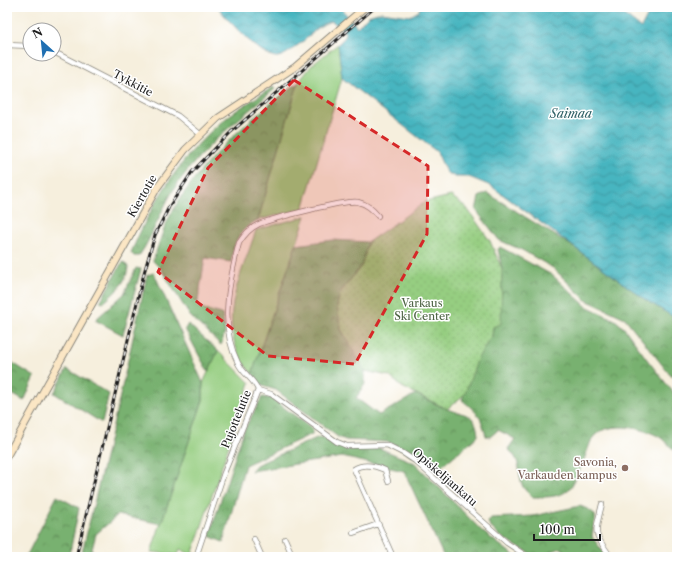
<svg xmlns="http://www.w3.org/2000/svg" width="684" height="564" font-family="'Libre Caslon Text',serif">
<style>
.green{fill:#96ce81;stroke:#59754e}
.forest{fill:url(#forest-crowns);stroke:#4a6646}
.park{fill:url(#park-dots);stroke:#59754e}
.water{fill:url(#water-waves);stroke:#32686e}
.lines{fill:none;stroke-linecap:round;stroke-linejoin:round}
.street-casing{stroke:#89867c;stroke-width:6}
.secondary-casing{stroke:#89867c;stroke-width:8}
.street{stroke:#fff;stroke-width:4.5}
.secondary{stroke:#fbe6c4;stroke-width:6}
.rail-casing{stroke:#1c1c1c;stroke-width:3}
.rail{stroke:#fff;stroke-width:1.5;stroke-dasharray:4.5;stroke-linecap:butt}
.marked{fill:#d62828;fill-opacity:0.2;stroke:#d62828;stroke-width:3;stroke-dasharray:8 5;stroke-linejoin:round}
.education-dot{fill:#8d6e63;stroke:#fff;stroke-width:1.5}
.labels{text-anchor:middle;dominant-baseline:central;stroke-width:3;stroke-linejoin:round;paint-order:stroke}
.street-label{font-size:11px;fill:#1c1c1c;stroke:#fff}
.park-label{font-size:11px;fill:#4d6344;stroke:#fff}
.education-label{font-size:11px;fill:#785e54;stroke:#fff;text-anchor:end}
.water-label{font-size:12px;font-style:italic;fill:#2f6166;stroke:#fff}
</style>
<defs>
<pattern id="forest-crowns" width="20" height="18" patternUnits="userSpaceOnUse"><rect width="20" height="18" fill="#78b16f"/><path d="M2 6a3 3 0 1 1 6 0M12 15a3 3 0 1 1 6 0" fill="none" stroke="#628f5a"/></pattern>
<pattern id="park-dots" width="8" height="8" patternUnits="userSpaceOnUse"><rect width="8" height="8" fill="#96ce81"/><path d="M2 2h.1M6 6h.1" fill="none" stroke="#81b06f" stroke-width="1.8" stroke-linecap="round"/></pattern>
<pattern id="water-waves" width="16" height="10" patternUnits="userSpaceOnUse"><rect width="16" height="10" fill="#47b5c0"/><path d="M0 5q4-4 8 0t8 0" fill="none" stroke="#3a929b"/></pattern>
</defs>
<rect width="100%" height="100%" fill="#fff"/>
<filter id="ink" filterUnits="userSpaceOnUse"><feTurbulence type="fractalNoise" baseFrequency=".025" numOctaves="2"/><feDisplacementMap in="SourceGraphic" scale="8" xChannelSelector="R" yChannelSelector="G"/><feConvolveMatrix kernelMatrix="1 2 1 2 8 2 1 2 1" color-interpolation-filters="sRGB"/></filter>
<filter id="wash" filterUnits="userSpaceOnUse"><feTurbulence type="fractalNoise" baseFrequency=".012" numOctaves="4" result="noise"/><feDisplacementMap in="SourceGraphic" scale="16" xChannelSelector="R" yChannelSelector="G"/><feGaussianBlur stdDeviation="0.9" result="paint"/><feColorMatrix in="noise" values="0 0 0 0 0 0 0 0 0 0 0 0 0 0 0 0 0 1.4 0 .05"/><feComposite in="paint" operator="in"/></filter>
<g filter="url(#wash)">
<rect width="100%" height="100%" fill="#f6efdd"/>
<path class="green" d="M 338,44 L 342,78 L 303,209 L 258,220 L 298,83 L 312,65 Z
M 306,216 L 252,374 C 212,327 240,280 256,230 Z
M 218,351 L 250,383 L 192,555 L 180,549 L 178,555 L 151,552 L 203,400 L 203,383 Z"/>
<path class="forest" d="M 298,83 L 258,220 C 239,230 234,241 231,262 L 205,258 L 197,307 L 222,314 L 225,332 L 221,345 L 190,316 L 161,269 L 153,261 C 157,249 161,236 166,224 C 191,170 250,117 298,83 Z
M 273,87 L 275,89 C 240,118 204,146 178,183 C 162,205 155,233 139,256 L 134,256 L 131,253 C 152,201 185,150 230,115 C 244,105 259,96 273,87 Z
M 487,193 L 572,246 L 646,300 L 677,319 L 677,369 L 671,376 L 625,318 L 586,300 L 553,268 L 522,250 L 499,240 L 476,210 L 479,197 Z
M 333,240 L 368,242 L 362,265 L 340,293 L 341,329 L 365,371 L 365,384 L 356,398 L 379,415 L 416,394 C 426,399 436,405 447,409 C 465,416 476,411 478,436 L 437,470 L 389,442 L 346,440 L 338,437 L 276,390 L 260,385 L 252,374 L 296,245 Z
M 500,247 L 552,275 L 586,306 L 615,320 L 624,328 L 649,362 L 677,397 L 677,452 C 671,448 666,442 661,438 C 645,427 601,419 591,441 C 586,453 577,483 567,491 C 558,498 543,497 532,497 C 529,494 525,490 523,487 C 517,473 523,462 508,449 L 515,439 L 498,430 L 490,437 L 486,436 C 481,416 478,413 462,400 L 478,358 L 492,335 L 501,290 L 502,269 L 498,249 Z
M 124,262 L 128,267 C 127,282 114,294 103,303 L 100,302 L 121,264 Z
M 136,268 L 141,269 L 123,335 L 95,320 L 124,294 Z
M 154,273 L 203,383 L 203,400 L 161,524 L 118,515 L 96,534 L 90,557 L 81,557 L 120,396 L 147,275 Z
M 188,324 L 218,351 L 208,372 L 185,329 Z
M 8,360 L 35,377 L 24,401 L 7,391 Z
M 67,369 L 109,394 L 102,423 L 54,393 Z
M 262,397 L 271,398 L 313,429 L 312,434 L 245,465 L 223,542 L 209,536 L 244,430 Z
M 319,437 L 325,438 L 346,449 L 379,448 L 415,463 L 483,532 L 516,557 L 444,557 L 404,471 L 342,457 L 251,471 L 256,465 Z
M 57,496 L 79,508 L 69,557 L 26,557 Z
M 580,506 C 604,515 593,518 592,537 L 607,557 L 572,557 L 561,548 L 537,557 C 523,549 494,537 488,522 L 491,518 L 533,516 Z"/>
<path class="park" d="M 451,196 L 466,207 L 490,241 L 502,269 L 501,324 L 493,327 L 492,335 L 478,358 L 465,394 L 447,409 L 402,387 L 389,376 L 365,371 L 341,329 L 337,306 L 340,293 L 362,265 L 368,242 L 425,202 Z"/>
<path class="water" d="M 218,7 L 340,7 L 357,27 L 368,16 L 381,12 L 410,16 L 419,11 L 420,7 L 614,7 L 641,28 L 652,7 L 677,8 L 677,319 L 646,300 L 491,186 L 469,177 L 455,177 L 446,172 L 437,152 L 342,78 L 338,44 L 345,37 L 346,33 L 332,21 C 319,24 312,34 302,42 C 295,47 287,55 278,57 C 263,59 226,19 218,7 Z"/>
</g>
<g filter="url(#ink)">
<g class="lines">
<defs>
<path id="street" d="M 7,45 L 30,46
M 54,52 L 178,116 L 200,134
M 258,390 L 271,394 L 337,442 L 347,446 L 387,445 L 403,453 L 415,461 L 507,543 L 528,557
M 388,481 L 385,470 C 376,466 363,463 354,469 L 393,557
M 602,504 C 595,534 592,531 611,557
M 353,533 L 378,524
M 254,539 L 262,557
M 285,539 L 293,557
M 196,557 L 224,473 L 258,390 C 254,379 243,374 238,363 C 219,326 229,282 239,243 C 244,235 250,228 259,224 C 271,219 348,199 358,202 C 367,204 372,209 378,216"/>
<path id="secondary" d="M 7,456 L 157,188 L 185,150 L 218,118 L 295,67 L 365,7"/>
</defs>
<use href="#street" class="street-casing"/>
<use href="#secondary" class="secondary-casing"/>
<use href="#street" class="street"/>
<use href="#secondary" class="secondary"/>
<defs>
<path id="rail" d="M 76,557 L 144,273 L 155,235 L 169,207 L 192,172 L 231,132 L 375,7"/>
</defs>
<use href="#rail" class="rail-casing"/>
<use href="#rail" class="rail"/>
</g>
</g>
<path class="marked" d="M 294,80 L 428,166 L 427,234 L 355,364 L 268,356 L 158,272 L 208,168 Z"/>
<circle class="education-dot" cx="625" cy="468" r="4"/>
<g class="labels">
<g class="street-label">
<text transform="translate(133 83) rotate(28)">Tykkitie</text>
<text transform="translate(142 196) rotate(-60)">Kiertotie</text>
<text transform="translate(236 419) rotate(-68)">Pujottelutie</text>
<text transform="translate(445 477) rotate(41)">Opiskelijankatu</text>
</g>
<g class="park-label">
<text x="422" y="303">Varkaus<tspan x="422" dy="13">Ski Center</tspan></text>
</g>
<g class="education-label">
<text x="617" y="462">Savonia,<tspan x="617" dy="13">Varkauden kampus</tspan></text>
</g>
<g class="water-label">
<text x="571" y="113">Saimaa</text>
</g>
</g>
<rect width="684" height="564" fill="none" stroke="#fff" stroke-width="24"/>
<g transform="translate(42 42) rotate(333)"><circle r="19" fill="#ffffff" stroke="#a4a4a4"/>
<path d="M0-3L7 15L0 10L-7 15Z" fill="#1f6fb2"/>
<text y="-6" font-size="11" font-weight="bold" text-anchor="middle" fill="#1c1c1c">N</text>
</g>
<path d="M534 534v6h66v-6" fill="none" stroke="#1c1c1c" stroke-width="2"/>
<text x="540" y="534" font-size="12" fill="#1c1c1c" stroke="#ffffff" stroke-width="3" paint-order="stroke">100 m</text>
</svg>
